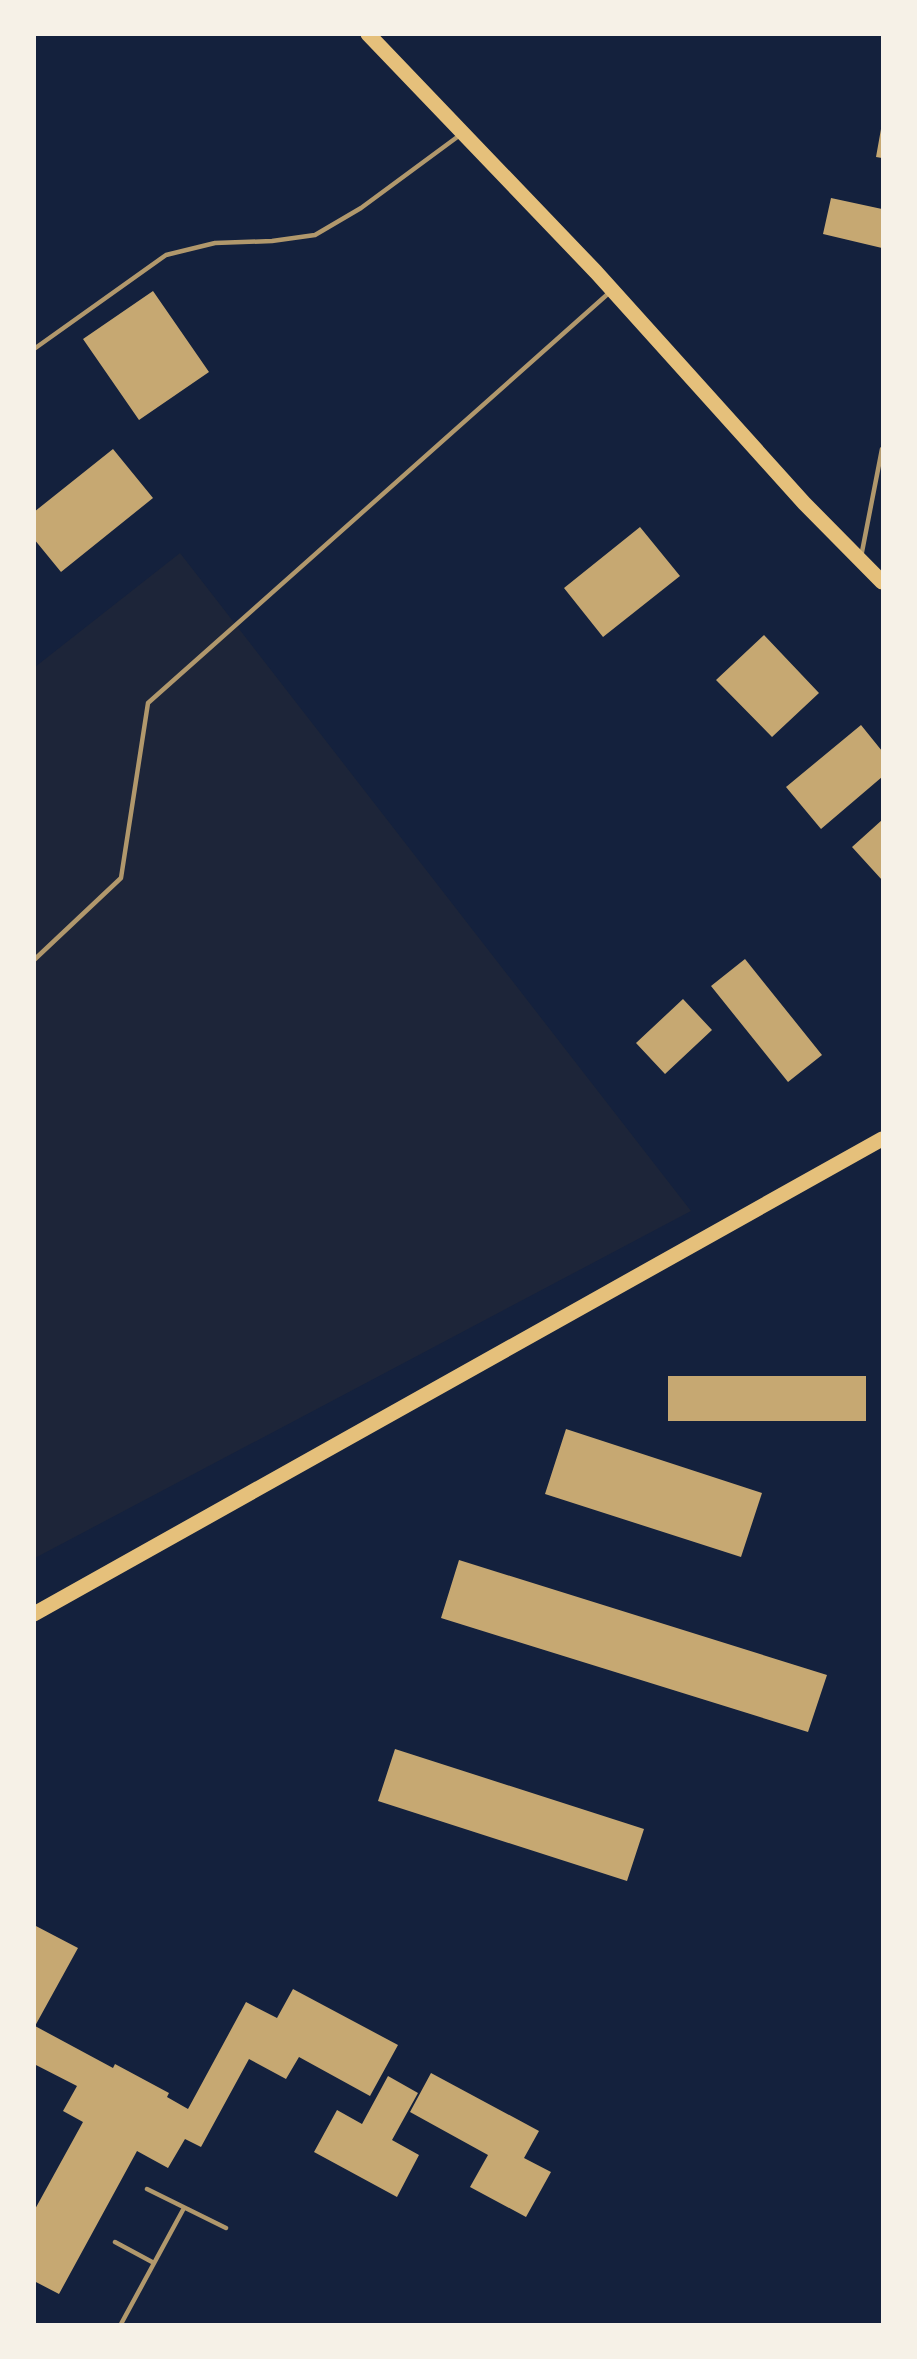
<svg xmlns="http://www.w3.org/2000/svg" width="917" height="2359" font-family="Bitter,serif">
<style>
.green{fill:#1d2539}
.building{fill:#c6a872}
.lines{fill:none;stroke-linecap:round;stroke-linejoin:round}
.service{stroke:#b1986c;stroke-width:4.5}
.primary{stroke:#e5c07b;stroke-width:15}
</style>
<rect width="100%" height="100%" fill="#14213d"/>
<path class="green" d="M 180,553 L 691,1211 L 35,1558 L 35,667 Z"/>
<path class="building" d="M 881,129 L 882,129 L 882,158 L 876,157 Z
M 831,198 L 882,209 L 882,248 L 823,234 Z
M 153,291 L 209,372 L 139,420 L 83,339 Z
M 113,449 L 153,498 L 61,572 L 34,539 L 34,512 Z
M 640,527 L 680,576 L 603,637 L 564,588 Z
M 764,635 L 819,693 L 772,737 L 716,680 Z
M 861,725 L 882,751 L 882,777 L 821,829 L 786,787 Z
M 882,820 L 882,880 L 852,847 Z
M 745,959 L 822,1055 L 788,1082 L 711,986 Z
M 683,999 L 712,1030 L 665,1074 L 636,1043 Z
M 668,1376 L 866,1376 L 866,1421 L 668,1421 Z
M 566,1429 L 762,1493 L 741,1557 L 545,1494 Z
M 459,1560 L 827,1675 L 808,1732 L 441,1618 Z
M 395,1749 L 644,1829 L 627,1881 L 378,1801 Z
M 34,1925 L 78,1948 L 35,2026 L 113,2068 L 115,2064 L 169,2093 L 167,2097 L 188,2109 L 246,2002 L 277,2018 L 293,1989 L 398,2045 L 370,2096 L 299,2057 L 286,2079 L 249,2059 L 201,2147 L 185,2139 L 168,2168 L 137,2151 L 59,2294 L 34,2281 L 34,2211 L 83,2122 L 63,2111 L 77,2086 L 34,2064 Z
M 431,2073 L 539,2131 L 524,2158 L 551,2172 L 526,2217 L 470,2187 L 488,2155 L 410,2112 Z
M 388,2076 L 418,2093 L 392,2140 L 419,2155 L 397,2197 L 314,2152 L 337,2110 L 362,2124 Z"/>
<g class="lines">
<path class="service" d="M 34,349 L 166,255 L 215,243 L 272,241 L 315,235 L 361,208 L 460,135
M 861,557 L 882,449
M 34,960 L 121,878 L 148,703 L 610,292
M 147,2189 L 226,2228
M 115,2242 L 154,2263
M 121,2324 L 184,2208"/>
<path class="primary" d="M 368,34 L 596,272 L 804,503 L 882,582
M 34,1614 L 882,1139"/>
</g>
<rect width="917" height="2359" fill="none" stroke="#f6f1e7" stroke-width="72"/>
</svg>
